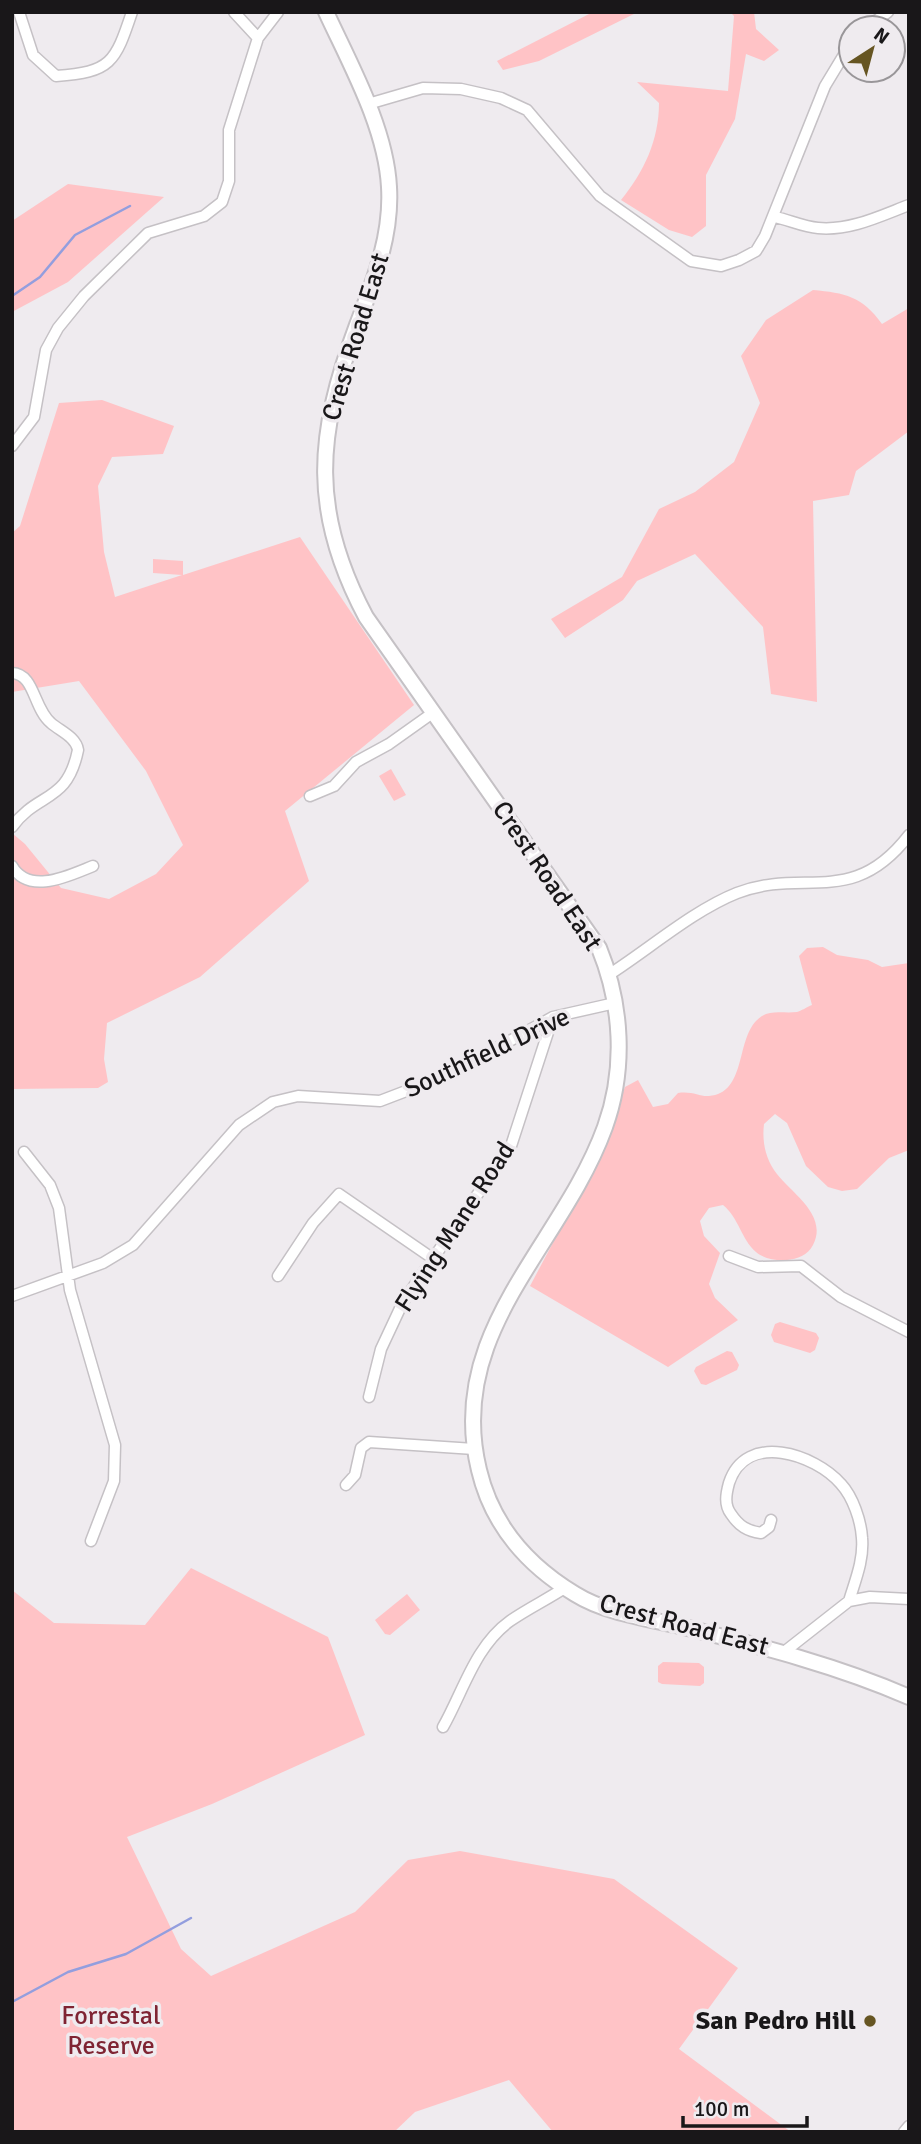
<svg xmlns="http://www.w3.org/2000/svg" width="921" height="2144" font-family="Signika,sans-serif">
<style>
.green{fill:#ffc3c6}
.lines{fill:none;stroke-linecap:round;stroke-linejoin:round}
.stream{stroke:#939ede;stroke-width:2.5}
.street-casing{stroke:#c5c1c5;stroke-width:13}
.secondary-casing{stroke:#c5c1c5;stroke-width:18}
.street{stroke:#fff;stroke-width:10}
.secondary{stroke:#fff;stroke-width:14}
.poi-dot{fill:#652;stroke:#efebef;stroke-width:2.5}
.labels{text-anchor:middle;dominant-baseline:central;stroke-width:7;stroke-linejoin:round;paint-order:stroke}
.street-label{font-size:26px;fill:#191719;stroke:#efebef}
.park-label{font-size:26px;fill:#7f2433;stroke:#efebef}
.poi-label{font-size:26px;font-weight:bold;fill:#191719;stroke:#efebef;text-anchor:end}
</style>
<rect width="100%" height="100%" fill="#efebef"/>
<path class="green" d="M 593,12 L 638,12 L 539,61 L 503,70 L 497,61 Z
M 730,12 L 754,12 L 756,29 L 779,50 L 764,61 L 746,54 L 735,119 L 706,175 L 706,226 L 692,237 L 669,230 L 621,200 C 644,172 659,140 659,103 L 637,82 L 728,91 L 734,16 Z
M 68,184 L 164,197 L 68,282 L 12,312 L 12,221 Z
M 813,290 C 845,293 862,296 882,324 L 909,308 L 909,431 L 856,471 L 849,495 L 813,501 L 817,702 L 771,694 L 763,627 L 695,554 L 637,581 L 623,600 L 565,638 L 551,619 L 622,577 L 659,509 L 695,492 L 734,462 L 760,403 L 741,356 L 766,320 Z
M 102,400 L 174,426 L 163,454 L 112,457 L 98,486 L 104,552 L 115,597 L 182,575 L 153,573 L 153,559 L 183,561 L 183,575 L 300,537 L 414,705 L 285,811 L 309,881 L 200,977 L 107,1023 L 104,1059 L 108,1082 L 98,1088 L 12,1089 L 12,833 L 25,844 L 61,888 L 109,899 L 156,874 L 183,845 L 146,771 L 79,681 L 12,692 L 12,533 L 20,526 L 59,403 Z
M 391,769 L 406,795 L 394,801 L 379,776 Z
M 823,947 L 837,955 L 868,960 L 882,967 L 909,963 L 909,1150 L 889,1158 L 857,1189 L 842,1191 L 828,1187 L 806,1166 L 787,1123 L 775,1114 L 764,1124 C 762,1141 765,1156 774,1170 C 789,1192 829,1214 813,1245 C 808,1255 797,1259 787,1260 C 777,1261 764,1259 756,1252 C 741,1239 739,1218 723,1205 L 709,1208 L 700,1221 L 704,1236 L 720,1253 L 709,1284 L 715,1298 L 738,1320 L 668,1367 L 530,1286 L 599,1156 L 625,1087 L 638,1080 L 653,1107 L 668,1104 L 678,1093 C 693,1091 700,1097 709,1096 C 746,1093 736,1042 756,1021 C 768,1008 781,1014 797,1012 C 801,1011 807,1007 812,1005 L 799,956 L 807,948 Z
M 780,1322 L 816,1333 L 819,1338 L 815,1350 L 810,1353 L 774,1342 L 771,1335 L 775,1324 Z
M 727,1351 L 732,1352 L 739,1365 L 737,1370 L 706,1385 L 701,1384 L 694,1371 L 696,1367 Z
M 191,1568 L 328,1637 L 365,1735 L 212,1804 L 127,1837 L 181,1949 L 211,1976 L 355,1912 L 408,1860 L 460,1851 L 614,1879 L 738,1968 L 679,2049 L 791,2132 L 553,2132 L 509,2080 L 415,2112 L 394,2132 L 12,2132 L 12,1590 L 54,1623 L 145,1625 Z
M 407,1594 L 420,1610 L 390,1635 L 385,1634 L 375,1620 Z
M 663,1662 L 699,1663 L 704,1667 L 704,1683 L 700,1686 L 662,1684 L 658,1682 L 658,1666 Z"/>
<g class="lines">
<path class="stream" d="M 12,296 L 40,277 L 75,235 L 130,206
M 12,2002 L 68,1972 L 126,1954 L 191,1918"/>
<defs>
<path id="street" d="M 19,12 L 33,55 L 56,76 C 111,72 115,63 132,12
M 234,12 L 258,38
M 866,28 L 888,12
M 368,104 L 423,88 L 461,89 L 501,98 L 527,110 L 600,196 L 691,261 L 721,266 L 739,260 L 756,251 L 765,236 L 825,86 L 851,43
M 775,217 C 789,220 804,227 818,228 C 850,231 880,216 909,205
M 12,446 L 34,417 L 46,350 L 58,328 L 84,296 L 148,233 L 204,216 L 222,202 L 229,181 L 229,130 L 258,38 L 278,12
M 12,673 C 35,674 33,708 51,723 C 60,731 76,737 78,750 C 67,804 38,791 12,827
M 310,796 L 334,786 L 356,762 L 389,744 L 434,712
M 12,866 C 29,896 70,875 93,866
M 610,974 C 649,949 694,910 737,893 C 804,867 852,909 909,835
M 24,1152 L 50,1185 L 59,1208 L 70,1290 L 115,1445 L 114,1481 L 91,1541
M 729,1256 L 758,1267 L 801,1266 L 841,1297 L 909,1332
M 278,1276 L 313,1223 L 339,1194 L 432,1258
M 12,1296 L 103,1263 L 133,1245 L 239,1125 L 273,1102 L 298,1096 L 380,1101 L 448,1075 L 553,1017 L 615,1003
M 369,1397 L 381,1349 L 403,1302 L 511,1146 L 553,1017
M 346,1485 L 355,1475 L 361,1448 L 369,1442 L 474,1449
M 771,1520 L 769,1527 L 761,1533 C 747,1531 739,1526 731,1514 C 724,1505 726,1494 729,1483 C 746,1431 815,1454 841,1484 C 853,1497 861,1521 862,1538 C 864,1560 855,1581 849,1601
M 784,1652 L 849,1601 L 870,1597 L 909,1599
M 443,1727 C 463,1692 475,1646 510,1621 C 527,1609 548,1599 566,1587
M 904,2132 L 909,2126"/>
<path id="secondary" d="M 326,12 C 350,64 386,128 389,187 C 392,236 374,280 357,325 C 316,435 310,512 366,617 L 599,948 C 622,1004 626,1069 605,1127 C 562,1246 445,1331 479,1470 C 492,1525 527,1565 575,1594 C 607,1614 652,1619 688,1628 C 763,1647 838,1666 909,1697"/>
</defs>
<use href="#street" class="street-casing"/>
<use href="#secondary" class="secondary-casing"/>
<use href="#street" class="street"/>
<use href="#secondary" class="secondary"/>
</g>
<circle class="poi-dot" cx="870" cy="2021" r="7"/>
<g class="labels">
<g class="street-label">
<text transform="translate(356 337) rotate(-73)">Crest Road East</text>
<text transform="translate(547 876) rotate(56)">Crest Road East</text>
<text transform="translate(487 1053) rotate(-25)">Southfield Drive</text>
<text transform="translate(455 1227) rotate(-57)">Flying Mane Road</text>
<text transform="translate(684 1625) rotate(15)">Crest Road East</text>
</g>
<g class="park-label">
<text x="111" y="2016">Forrestal<tspan x="111" dy="30">Reserve</tspan></text>
</g>
<g class="poi-label">
<text x="856" y="2021">San Pedro Hill</text>
</g>
</g>
<rect width="921" height="2144" fill="none" stroke="#191719" stroke-width="28"/>
<g transform="translate(872 49) rotate(36)"><circle r="33" fill="#efebef" stroke="#999699" stroke-width="2"/>
<path d="M0-5L12 26L0 18L-12 26Z" fill="#665522"/>
<text y="-10" font-size="19" font-weight="bold" text-anchor="middle" fill="#191719">N</text>
</g>
<path d="M683 2116v10h124v-10" fill="none" stroke="#191719" stroke-width="3.5"/>
<text x="694" y="2116" font-size="21" fill="#191719" stroke="#efebef" stroke-width="5" paint-order="stroke">100 m</text>
</svg>
